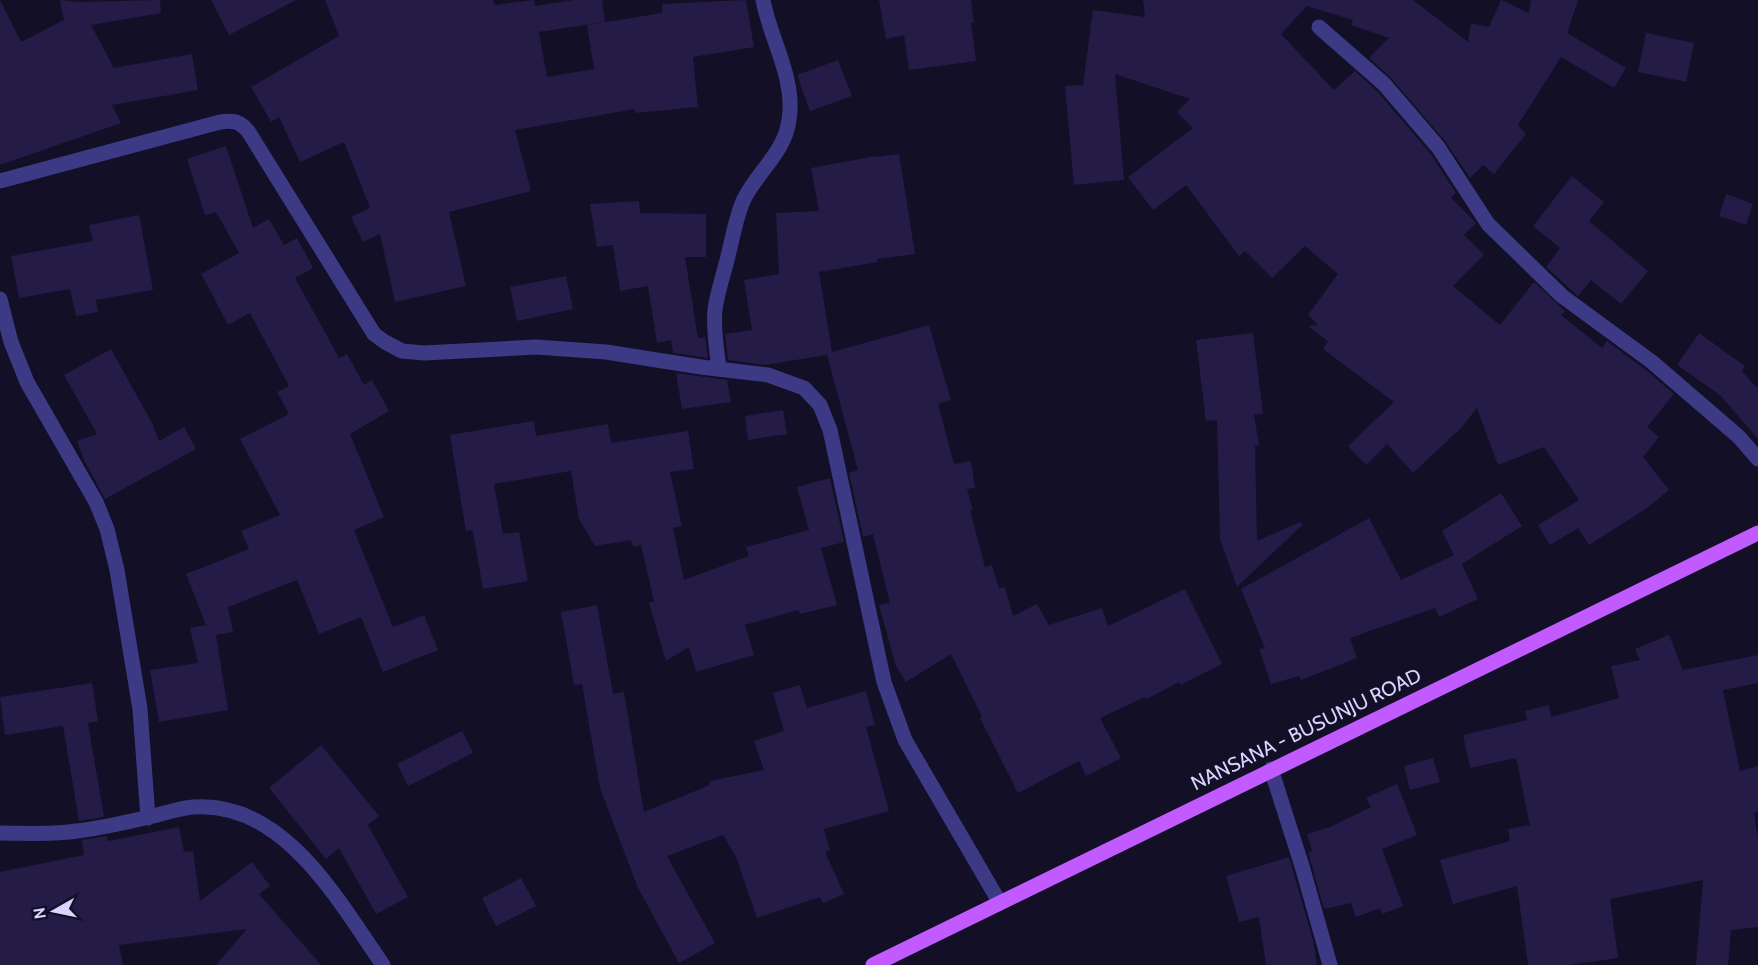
<svg xmlns="http://www.w3.org/2000/svg" width="1758" height="965" font-family="Cabin,sans-serif">
<style>
.building{fill:#241b47}
.lines{fill:none;stroke-linecap:round;stroke-linejoin:round}
.minor{stroke:#3d3a85;stroke-width:15}
.major{stroke:#c25bff;stroke-width:15}
.labels{text-anchor:middle;dominant-baseline:central;stroke-width:6;stroke-linejoin:round;paint-order:stroke}
.street-label{font-size:20px;fill:#d9d4ff;stroke:#130f26}
</style>
<rect width="100%" height="100%" fill="#130f26"/>
<path class="building" d="M 0,0 L 21,42 L 64,20 L 60,0 L 79,2 L 160,0 L 161,13 L 91,25 L 114,68 L 192,54 L 198,90 L 112,105 L 121,123 L 0,165 Z
M 211,0 L 296,0 L 229,35 Z
M 325,0 L 493,0 L 494,5 L 534,0 L 535,6 L 574,0 L 602,0 L 605,22 L 539,32 L 547,77 L 594,69 L 587,25 L 662,13 L 662,4 L 746,0 L 754,47 L 693,57 L 698,107 L 635,113 L 635,109 L 515,130 L 531,191 L 449,212 L 466,286 L 395,302 L 380,234 L 363,242 L 351,217 L 370,208 L 344,142 L 300,162 L 279,117 L 271,122 L 251,87 L 339,36 Z
M 879,0 L 971,0 L 974,23 L 971,23 L 976,61 L 909,70 L 904,35 L 886,39 Z
M 1143,0 L 1413,0 L 1468,42 L 1471,23 L 1489,27 L 1501,0 L 1529,13 L 1531,0 L 1578,0 L 1567,33 L 1626,68 L 1614,88 L 1561,57 L 1518,125 L 1526,134 L 1494,174 L 1483,165 L 1470,178 L 1445,141 L 1391,78 L 1369,58 L 1389,38 L 1351,25 L 1353,20 L 1307,6 L 1281,34 L 1334,90 L 1355,71 L 1377,91 L 1430,153 L 1456,193 L 1451,198 L 1476,223 L 1464,235 L 1484,255 L 1453,286 L 1500,325 L 1534,282 L 1565,311 L 1561,315 L 1602,348 L 1607,341 L 1646,370 L 1674,394 L 1647,427 L 1659,437 L 1643,457 L 1669,490 L 1647,508 L 1589,545 L 1578,528 L 1550,545 L 1538,525 L 1579,500 L 1544,447 L 1498,465 L 1477,408 L 1461,428 L 1413,473 L 1387,444 L 1366,465 L 1348,446 L 1394,402 L 1323,349 L 1328,341 L 1308,326 L 1318,325 L 1308,315 L 1338,274 L 1305,246 L 1272,278 L 1245,251 L 1239,256 L 1186,185 L 1153,210 L 1128,177 L 1193,128 L 1177,112 L 1190,99 L 1115,74 L 1124,180 L 1074,185 L 1065,86 L 1083,85 L 1093,10 L 1145,17 Z
M 1646,33 L 1694,43 L 1686,82 L 1638,72 Z
M 838,60 L 852,96 L 810,111 L 797,75 Z
M 226,146 L 253,228 L 269,219 L 284,245 L 297,238 L 313,268 L 295,278 L 339,358 L 347,354 L 364,385 L 372,380 L 389,411 L 350,434 L 384,517 L 354,530 L 393,627 L 424,615 L 438,650 L 383,672 L 361,617 L 319,634 L 297,580 L 228,607 L 233,632 L 216,635 L 228,710 L 159,722 L 150,670 L 198,663 L 190,628 L 206,625 L 186,574 L 249,549 L 241,531 L 280,515 L 240,439 L 289,414 L 277,392 L 289,386 L 250,313 L 228,325 L 211,292 L 213,292 L 211,292 L 201,274 L 239,253 L 216,212 L 205,215 L 187,159 Z
M 899,154 L 915,254 L 877,259 L 878,262 L 819,272 L 832,352 L 929,325 L 951,400 L 938,404 L 954,464 L 971,461 L 975,488 L 967,489 L 973,510 L 970,510 L 985,567 L 992,565 L 999,588 L 1005,587 L 1013,616 L 1037,604 L 1049,625 L 1102,608 L 1108,626 L 1185,589 L 1222,664 L 1180,685 L 1179,682 L 1147,699 L 1145,697 L 1100,718 L 1121,758 L 1086,776 L 1079,761 L 1018,793 L 980,718 L 982,717 L 951,654 L 906,682 L 896,666 L 879,605 L 890,603 L 873,534 L 863,537 L 849,473 L 858,470 L 827,355 L 764,365 L 728,360 L 725,334 L 752,330 L 744,280 L 779,274 L 776,213 L 819,211 L 811,168 L 876,156 L 876,157 Z
M 1572,176 L 1604,202 L 1589,221 L 1648,271 L 1621,304 L 1591,280 L 1578,296 L 1546,267 L 1560,248 L 1533,226 Z
M 1726,194 L 1753,204 L 1746,225 L 1719,216 Z
M 639,201 L 640,213 L 706,214 L 706,257 L 685,257 L 698,338 L 705,337 L 708,358 L 673,353 L 671,340 L 657,343 L 648,286 L 620,291 L 613,245 L 597,247 L 590,204 Z
M 139,215 L 153,290 L 96,300 L 98,312 L 76,316 L 70,289 L 19,298 L 11,256 L 93,241 L 89,225 Z
M 566,276 L 573,309 L 517,321 L 510,287 Z
M 1253,333 L 1263,414 L 1254,415 L 1259,445 L 1255,446 L 1257,541 L 1300,522 L 1302,525 L 1237,587 L 1220,539 L 1217,420 L 1206,421 L 1196,340 Z
M 1699,333 L 1745,366 L 1742,371 L 1758,389 L 1758,439 L 1720,395 L 1677,365 Z
M 111,349 L 152,423 L 159,441 L 184,427 L 196,449 L 105,499 L 84,460 L 77,441 L 97,434 L 64,375 Z
M 676,373 L 727,380 L 731,402 L 682,409 Z
M 783,410 L 787,434 L 748,440 L 745,416 Z
M 534,421 L 536,436 L 608,424 L 611,443 L 688,431 L 694,469 L 670,472 L 682,526 L 673,528 L 684,580 L 749,556 L 746,547 L 809,530 L 797,487 L 830,478 L 844,542 L 821,548 L 837,605 L 800,614 L 798,610 L 745,625 L 754,655 L 696,672 L 689,647 L 666,661 L 649,603 L 654,601 L 641,545 L 633,547 L 631,540 L 595,546 L 579,519 L 571,471 L 494,484 L 503,534 L 519,532 L 528,581 L 483,589 L 473,532 L 471,530 L 466,531 L 450,435 Z
M 1501,493 L 1522,526 L 1462,564 L 1478,599 L 1439,617 L 1435,608 L 1350,638 L 1357,658 L 1301,680 L 1299,676 L 1271,684 L 1259,649 L 1265,648 L 1241,589 L 1369,518 L 1401,580 L 1454,555 L 1442,531 Z
M 597,605 L 613,694 L 624,692 L 644,812 L 710,785 L 710,781 L 764,770 L 754,741 L 784,731 L 773,693 L 800,685 L 807,708 L 866,691 L 875,725 L 866,727 L 889,811 L 824,829 L 830,850 L 825,852 L 844,894 L 823,903 L 820,897 L 757,918 L 736,857 L 723,835 L 667,856 L 715,943 L 679,963 L 638,888 L 600,788 L 582,684 L 574,685 L 561,612 Z
M 1669,635 L 1683,670 L 1758,655 L 1758,683 L 1723,690 L 1740,771 L 1758,766 L 1758,812 L 1754,813 L 1758,839 L 1758,927 L 1731,930 L 1728,965 L 1696,965 L 1703,880 L 1610,899 L 1618,958 L 1568,965 L 1528,965 L 1517,886 L 1453,904 L 1440,860 L 1510,841 L 1508,829 L 1530,825 L 1516,758 L 1470,768 L 1463,735 L 1527,720 L 1525,711 L 1549,705 L 1551,717 L 1619,698 L 1611,666 L 1640,660 L 1635,649 Z
M 92,683 L 98,721 L 88,723 L 104,817 L 79,821 L 63,726 L 5,735 L 0,697 Z
M 462,731 L 473,753 L 408,786 L 397,764 Z
M 321,745 L 379,816 L 368,825 L 408,897 L 376,914 L 339,848 L 326,859 L 269,788 Z
M 1433,758 L 1440,782 L 1410,790 L 1404,766 Z
M 1397,784 L 1417,835 L 1382,849 L 1403,906 L 1382,914 L 1380,908 L 1356,917 L 1351,903 L 1324,909 L 1308,852 L 1312,851 L 1307,834 L 1330,827 L 1371,807 L 1366,798 Z
M 179,827 L 184,852 L 193,851 L 200,901 L 252,862 L 270,886 L 259,894 L 321,965 L 216,965 L 247,929 L 119,945 L 123,965 L 0,965 L 0,872 L 84,855 L 82,840 L 107,836 L 108,841 Z
M 1289,857 L 1313,940 L 1317,965 L 1266,965 L 1259,917 L 1239,922 L 1226,876 Z
M 521,878 L 536,906 L 496,926 L 482,898 Z"/>
<g class="lines">
<path class="minor" d="M 1319,27 L 1384,84 L 1438,147 L 1488,224 L 1562,296 L 1652,362 L 1739,437 L 1758,459
M 0,181 L 220,122 C 234,120 239,121 248,131 L 374,334 L 385,342 L 402,351 L 424,353 L 536,347 L 606,352 L 701,367 L 768,375 L 804,388 L 820,405 L 830,430 L 884,682 L 905,740 L 1000,903
M 0,299 L 11,342 L 27,382 L 96,502 L 107,529 L 117,570 L 140,709 L 148,818
M 719,369 C 717,350 713,329 715,310 C 717,292 724,274 728,256 C 733,237 736,216 744,199 C 758,171 785,152 789,120 C 796,79 770,39 763,0
M 1271,769 L 1302,866 L 1330,965
M 0,833 C 25,833 52,835 77,831 C 103,828 128,822 153,816 C 166,813 180,808 193,807 C 284,800 339,902 383,965"/>
<path class="major" d="M 873,965 L 1758,533"/>
</g>
<g class="labels">
<g class="street-label">
<text transform="translate(1306 729) rotate(-26)">NANSANA - BUSUNJU ROAD</text>
</g>
</g>
<g transform="translate(54 911) rotate(261)" stroke="#130f26" stroke-width="4.5" paint-order="stroke">
<path d="M0-4.5L10 22L0 15L-10 22Z" fill="#d9d4ff"/>
<text y="-9" font-size="16" font-weight="bold" text-anchor="middle" fill="#d9d4ff">N</text>
</g>
</svg>
